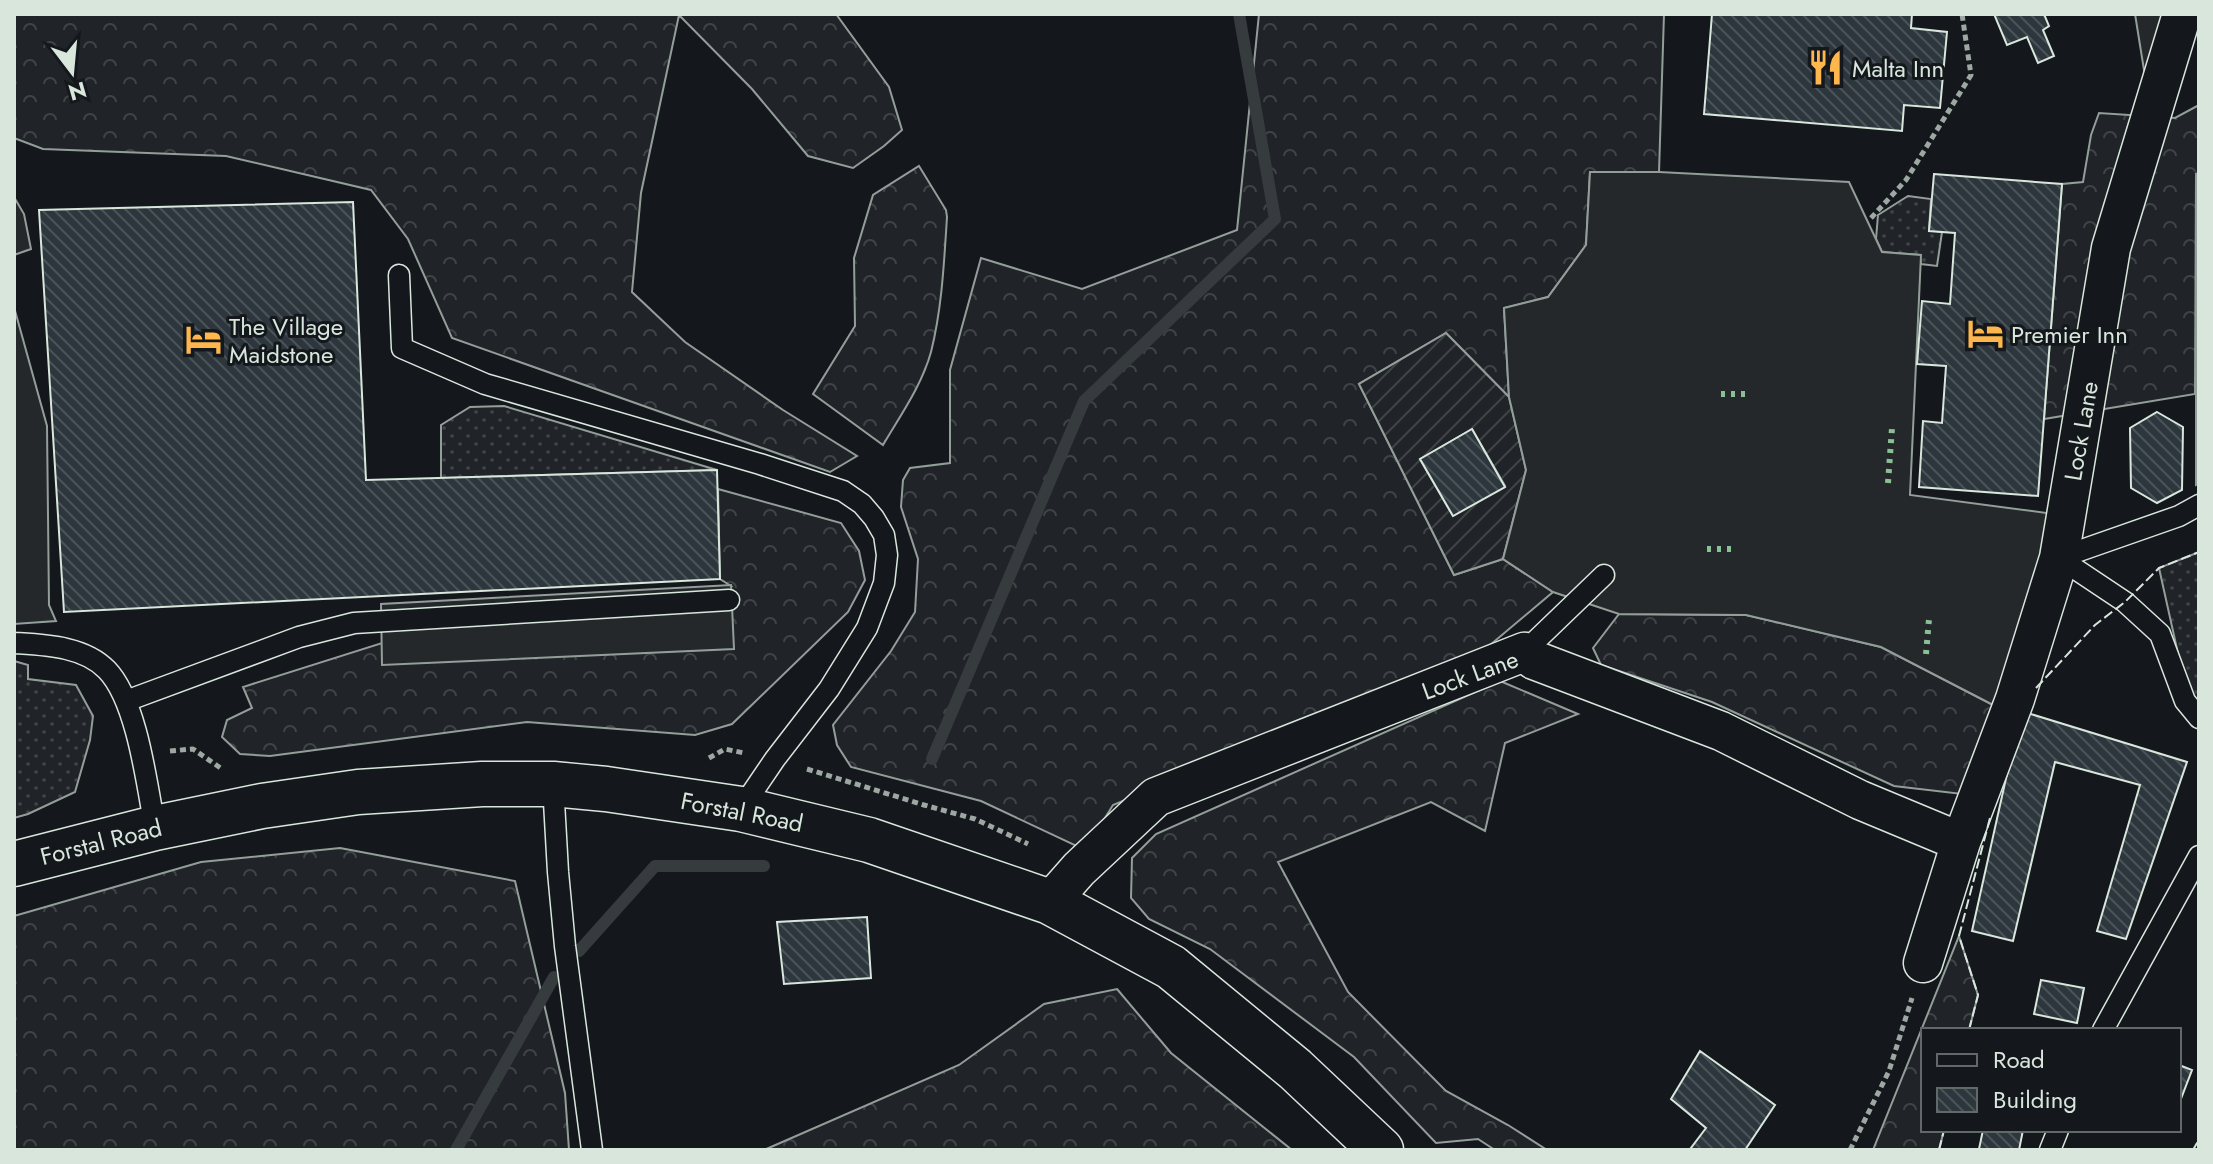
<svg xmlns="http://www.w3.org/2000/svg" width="2213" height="1164" font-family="Jost,sans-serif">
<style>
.grass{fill:url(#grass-dots);stroke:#939e99;stroke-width:2}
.forest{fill:url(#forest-crowns);stroke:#939e99;stroke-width:2}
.garden{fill:url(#garden-furrows);stroke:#939e99;stroke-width:2;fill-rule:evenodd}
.parking{fill:#24282b;stroke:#939e99;stroke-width:2}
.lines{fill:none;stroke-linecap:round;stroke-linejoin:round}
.stream{stroke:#363b3e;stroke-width:12}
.building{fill:url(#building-back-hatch);stroke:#d8e6dc;stroke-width:2}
.service-casing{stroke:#d8e6dc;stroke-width:23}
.minor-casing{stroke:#d8e6dc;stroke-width:41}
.tertiary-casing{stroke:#d8e6dc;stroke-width:47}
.path{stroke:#9da8a2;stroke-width:5;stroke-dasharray:6 4;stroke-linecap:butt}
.service{stroke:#14181c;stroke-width:20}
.minor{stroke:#14181c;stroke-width:38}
.tertiary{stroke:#14181c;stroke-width:44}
.hedge{stroke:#8ac095;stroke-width:6;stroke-dasharray:4 6;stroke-linecap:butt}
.fence{stroke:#d8e6dc;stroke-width:2;stroke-dasharray:10 4;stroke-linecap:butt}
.labels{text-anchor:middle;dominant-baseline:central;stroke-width:6;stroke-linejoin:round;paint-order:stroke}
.poi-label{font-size:24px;fill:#d8e6dc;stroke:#14181c;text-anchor:start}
.street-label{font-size:24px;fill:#d8e6dc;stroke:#14181c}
</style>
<defs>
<pattern id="grass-dots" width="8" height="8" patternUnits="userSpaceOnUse" patternTransform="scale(2)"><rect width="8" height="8" fill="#202428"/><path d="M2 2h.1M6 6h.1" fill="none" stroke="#404447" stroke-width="1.8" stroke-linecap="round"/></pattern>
<pattern id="forest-crowns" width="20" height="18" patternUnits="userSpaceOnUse" patternTransform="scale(2)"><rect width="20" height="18" fill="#202428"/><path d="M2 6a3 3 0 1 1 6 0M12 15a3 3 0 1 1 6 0" fill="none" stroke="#404447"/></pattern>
<pattern id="garden-furrows" width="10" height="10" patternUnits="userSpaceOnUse" patternTransform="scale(2)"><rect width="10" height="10" fill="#202428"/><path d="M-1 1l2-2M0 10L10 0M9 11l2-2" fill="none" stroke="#404447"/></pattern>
<pattern id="building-back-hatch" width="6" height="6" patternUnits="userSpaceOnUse" patternTransform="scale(2)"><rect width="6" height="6" fill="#2c363c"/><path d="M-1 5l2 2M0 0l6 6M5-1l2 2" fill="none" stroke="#4a5358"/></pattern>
</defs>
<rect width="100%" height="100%" fill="#14181c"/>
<path class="grass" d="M 1908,196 L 1931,199 L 1929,230 L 1942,232 L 1937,266 L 1921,264 L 1920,255 L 1882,252 L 1876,239 L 1878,215 Z
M 504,406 L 717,470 L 441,478 L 441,425 L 470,407 Z
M 2199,552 L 2199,702 L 2195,700 L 2181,667 L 2159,568 Z
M 14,661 L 28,665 L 28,679 L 76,685 L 93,716 L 90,740 L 75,792 L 28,814 L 14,818 Z"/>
<path class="forest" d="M 14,14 L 836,14 L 889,87 L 902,130 L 884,146 L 853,168 L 808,156 L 752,89 L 679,15 L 641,193 L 632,292 L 685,342 L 783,410 L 857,456 L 830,472 L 452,338 L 408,239 L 371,190 L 226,156 L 43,149 L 14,138 Z
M 1259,14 L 1664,14 L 1659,172 L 1590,172 L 1586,245 L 1548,297 L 1504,308 L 1509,397 L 1446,333 L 1359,384 L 1454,575 L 1503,559 L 1553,592 L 1483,651 L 1113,805 L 1085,850 L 981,801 L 851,767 L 837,745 L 833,725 L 891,651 L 915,612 L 918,559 L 901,507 L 903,480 L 910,468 L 950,463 L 950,370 L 981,258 L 1082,289 L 1237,230 Z
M 2199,105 L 2199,173 L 2196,175 L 2195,394 L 2044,419 L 2062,184 L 2083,182 L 2091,135 L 2099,113 L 2175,118 Z
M 919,166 L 946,210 L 947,217 C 944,263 942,308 931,352 C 922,385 900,416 883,445 L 813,394 L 855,326 L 854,258 L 873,195 Z
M 718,489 L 841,523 L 859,551 L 865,580 L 848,612 L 732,724 L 695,735 L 527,722 L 270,756 L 240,754 L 222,737 L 227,720 L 252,708 L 243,687 L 382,643 L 383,664 L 731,586 L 720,579 Z
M 1619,614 L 1746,615 L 1881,647 L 1997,707 L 1962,794 L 1894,786 L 1712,702 L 1601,665 L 1593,648 Z
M 1500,681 L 1578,714 L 1505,743 L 1485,831 L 1431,802 L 1278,862 L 1348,992 L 1446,1091 L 1508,1125 L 1547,1150 L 1495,1150 L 1478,1139 L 1436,1143 L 1354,1057 L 1210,949 L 1149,919 L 1131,898 L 1132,858 L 1156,834 Z
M 340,848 L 515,881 L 565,1093 L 569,1150 L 14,1150 L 14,916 L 201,862 Z
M 1959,936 L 1978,995 L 1969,1030 L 1923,1030 L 1923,1130 L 1944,1130 L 1939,1150 L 1873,1150 Z
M 1117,989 L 1171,1053 L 1292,1150 L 764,1150 L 959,1065 L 1044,1004 Z"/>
<path class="garden" d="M 1446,333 L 1509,397 L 1526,470 L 1503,559 L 1454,575 L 1359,384 ZM 1472,429 L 1505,486 L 1453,516 L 1420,459 Z"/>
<path class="parking" d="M 2135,14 L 2183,14 L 2148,95 Z
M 1590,172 L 1659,172 L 1849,182 L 1882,252 L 1921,255 L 1910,495 L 2054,514 L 1997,707 L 1881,647 L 1746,615 L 1619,614 L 1553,592 L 1503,559 L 1526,470 L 1509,397 L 1504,308 L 1548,297 L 1586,245 Z
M 2199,173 L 2199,483 L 2196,485 L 2196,174 Z
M 14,197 L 24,214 L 31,249 L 14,255 Z
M 14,307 L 47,426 L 49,605 L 56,621 L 14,624 Z
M 731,585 L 734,649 L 382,665 L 381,604 Z"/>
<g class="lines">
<path class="stream" d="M 932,759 L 1084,401 L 1275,219 L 1239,14
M 579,951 L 655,866 L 764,866
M 456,1150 L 554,977"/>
</g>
<path class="building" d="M 1712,14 L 1912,14 L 1911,28 L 1947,32 L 1940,108 L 1904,105 L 1902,131 L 1704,114 Z
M 1994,14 L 2044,14 L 2049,26 L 2043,30 L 2054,56 L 2038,63 L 2027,37 L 2007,45 Z
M 1934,174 L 2062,184 L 2038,496 L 1919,487 L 1923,421 L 1942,423 L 1946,366 L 1917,364 L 1922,301 L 1950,304 L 1955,233 L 1929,231 Z
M 353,202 L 366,480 L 717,470 L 720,579 L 64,612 L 39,210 Z
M 2157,412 L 2183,427 L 2182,490 L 2157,503 L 2131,488 L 2130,428 Z
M 1472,429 L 1505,487 L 1453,516 L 1420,459 Z
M 2021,711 L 2187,762 L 2126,939 L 2097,931 L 2140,785 L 2055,762 L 2013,941 L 1972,931 Z
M 867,917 L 871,978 L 784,984 L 777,922 Z
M 2041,980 L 2084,988 L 2077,1023 L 2034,1014 Z
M 1700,1051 L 1775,1105 L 1745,1150 L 1693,1150 L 1691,1148 L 1706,1128 L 1671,1099 Z
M 2179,1065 L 2192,1070 L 2179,1104 Z
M 1983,1130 L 2023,1130 L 2019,1150 L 1979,1149 Z"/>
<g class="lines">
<defs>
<path id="service" d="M 399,275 L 402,348 L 485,384 L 760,464 L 843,491 L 862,504 L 874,518 L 884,535 L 887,555 L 884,583 L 867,628 L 829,689 L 775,759 L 741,809
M 2059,558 L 2125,602 L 2160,634 L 2185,701 L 2199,718
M 2059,558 L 2179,516 L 2199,505
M 14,643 C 45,645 84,646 107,670 C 137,701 147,785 155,828
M 1524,652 L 1604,575
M 126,701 L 299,637 L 354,623 L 729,600
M 553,784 L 558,872 L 565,946 L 592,1150
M 2103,1030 L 2199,856
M 2050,1150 L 2058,1130"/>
<path id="minor" d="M 1050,902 L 1079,869 L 1156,797 L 1524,652 L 1534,660 L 1721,731 L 1860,800 L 1961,842
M 1923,963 L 1961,842 L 2015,699 L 2059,558 L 2111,248 L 2182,14"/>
<path id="tertiary" d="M 14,864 L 155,828 L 262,806 L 358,792 L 482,784 L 553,784 L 606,789 L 741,809 L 869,840 L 1050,902 L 1171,967 L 1295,1069 L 1381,1150"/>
</defs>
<use href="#service" class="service-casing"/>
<use href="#minor" class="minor-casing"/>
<use href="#tertiary" class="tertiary-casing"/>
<path class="path" d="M 1871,218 L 1906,180 L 1971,75 L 1962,14
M 170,751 L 193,749 L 222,769
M 709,758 L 725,749 L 744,753
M 807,769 L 924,805 L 975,819 L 1028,844
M 1850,1150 L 1889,1071 L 1912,998"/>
<use href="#service" class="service"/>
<use href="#minor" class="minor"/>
<use href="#tertiary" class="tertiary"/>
<path class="hedge" d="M 1721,394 L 1746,394
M 1888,483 L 1892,428
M 1707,549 L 1732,549
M 1926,654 L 1929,619"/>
<path class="fence" d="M 2036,688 L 2095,625 L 2125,602 L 2159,568 L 2199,552
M 1969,1030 L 1978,995 L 1959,936 L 1990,818
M 1939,1150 L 1944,1130
M 2193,1150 L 2197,1143 L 2199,1144"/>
</g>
<defs>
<symbol id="restaurant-bare" viewBox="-9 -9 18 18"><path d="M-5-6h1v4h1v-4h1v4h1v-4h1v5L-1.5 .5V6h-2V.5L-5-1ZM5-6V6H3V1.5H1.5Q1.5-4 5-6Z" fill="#ffb74d" stroke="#14181c" stroke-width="2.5" paint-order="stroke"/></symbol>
<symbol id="hotel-bare" viewBox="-9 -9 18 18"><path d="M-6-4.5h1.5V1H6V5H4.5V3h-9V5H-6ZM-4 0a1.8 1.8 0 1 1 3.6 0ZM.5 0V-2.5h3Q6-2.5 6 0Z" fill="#ffb74d" stroke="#14181c" stroke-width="2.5" paint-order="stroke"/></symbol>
</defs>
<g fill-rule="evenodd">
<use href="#restaurant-bare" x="1800" y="42" width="51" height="51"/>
<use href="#hotel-bare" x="1960" y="308" width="51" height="51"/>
<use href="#hotel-bare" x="178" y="314" width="51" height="51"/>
</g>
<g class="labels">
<g class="poi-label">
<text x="1852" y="68">Malta Inn</text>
<text x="229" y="326">The Village<tspan x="229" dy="28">Maidstone</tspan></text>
<text x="2011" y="334">Premier Inn</text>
</g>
<g class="street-label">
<text transform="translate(2081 431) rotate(-80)">Lock Lane</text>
<text transform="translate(1470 675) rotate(-20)">Lock Lane</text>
<text transform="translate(742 812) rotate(11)">Forstal Road</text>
<text transform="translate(101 842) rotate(-14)">Forstal Road</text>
</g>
</g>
<rect width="2213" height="1164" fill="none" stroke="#d8e6dc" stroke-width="32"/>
<rect x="1921" y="1028" width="260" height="104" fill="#14181c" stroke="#626a69" stroke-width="2"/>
<rect x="1937" y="1054" width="40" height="12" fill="#14181c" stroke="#626a69" stroke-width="2"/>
<text x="1993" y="1068" font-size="24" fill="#d8e6dc">Road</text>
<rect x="1937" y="1088" width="40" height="24" fill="url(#building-back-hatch)" stroke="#626a69" stroke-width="2"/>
<text x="1993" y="1108" font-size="24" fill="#d8e6dc">Building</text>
<g transform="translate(72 72) rotate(164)" stroke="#14181c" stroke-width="6" paint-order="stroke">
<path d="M0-6L14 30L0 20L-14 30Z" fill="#d8e6dc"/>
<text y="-12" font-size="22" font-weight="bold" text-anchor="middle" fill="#d8e6dc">N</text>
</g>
</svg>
